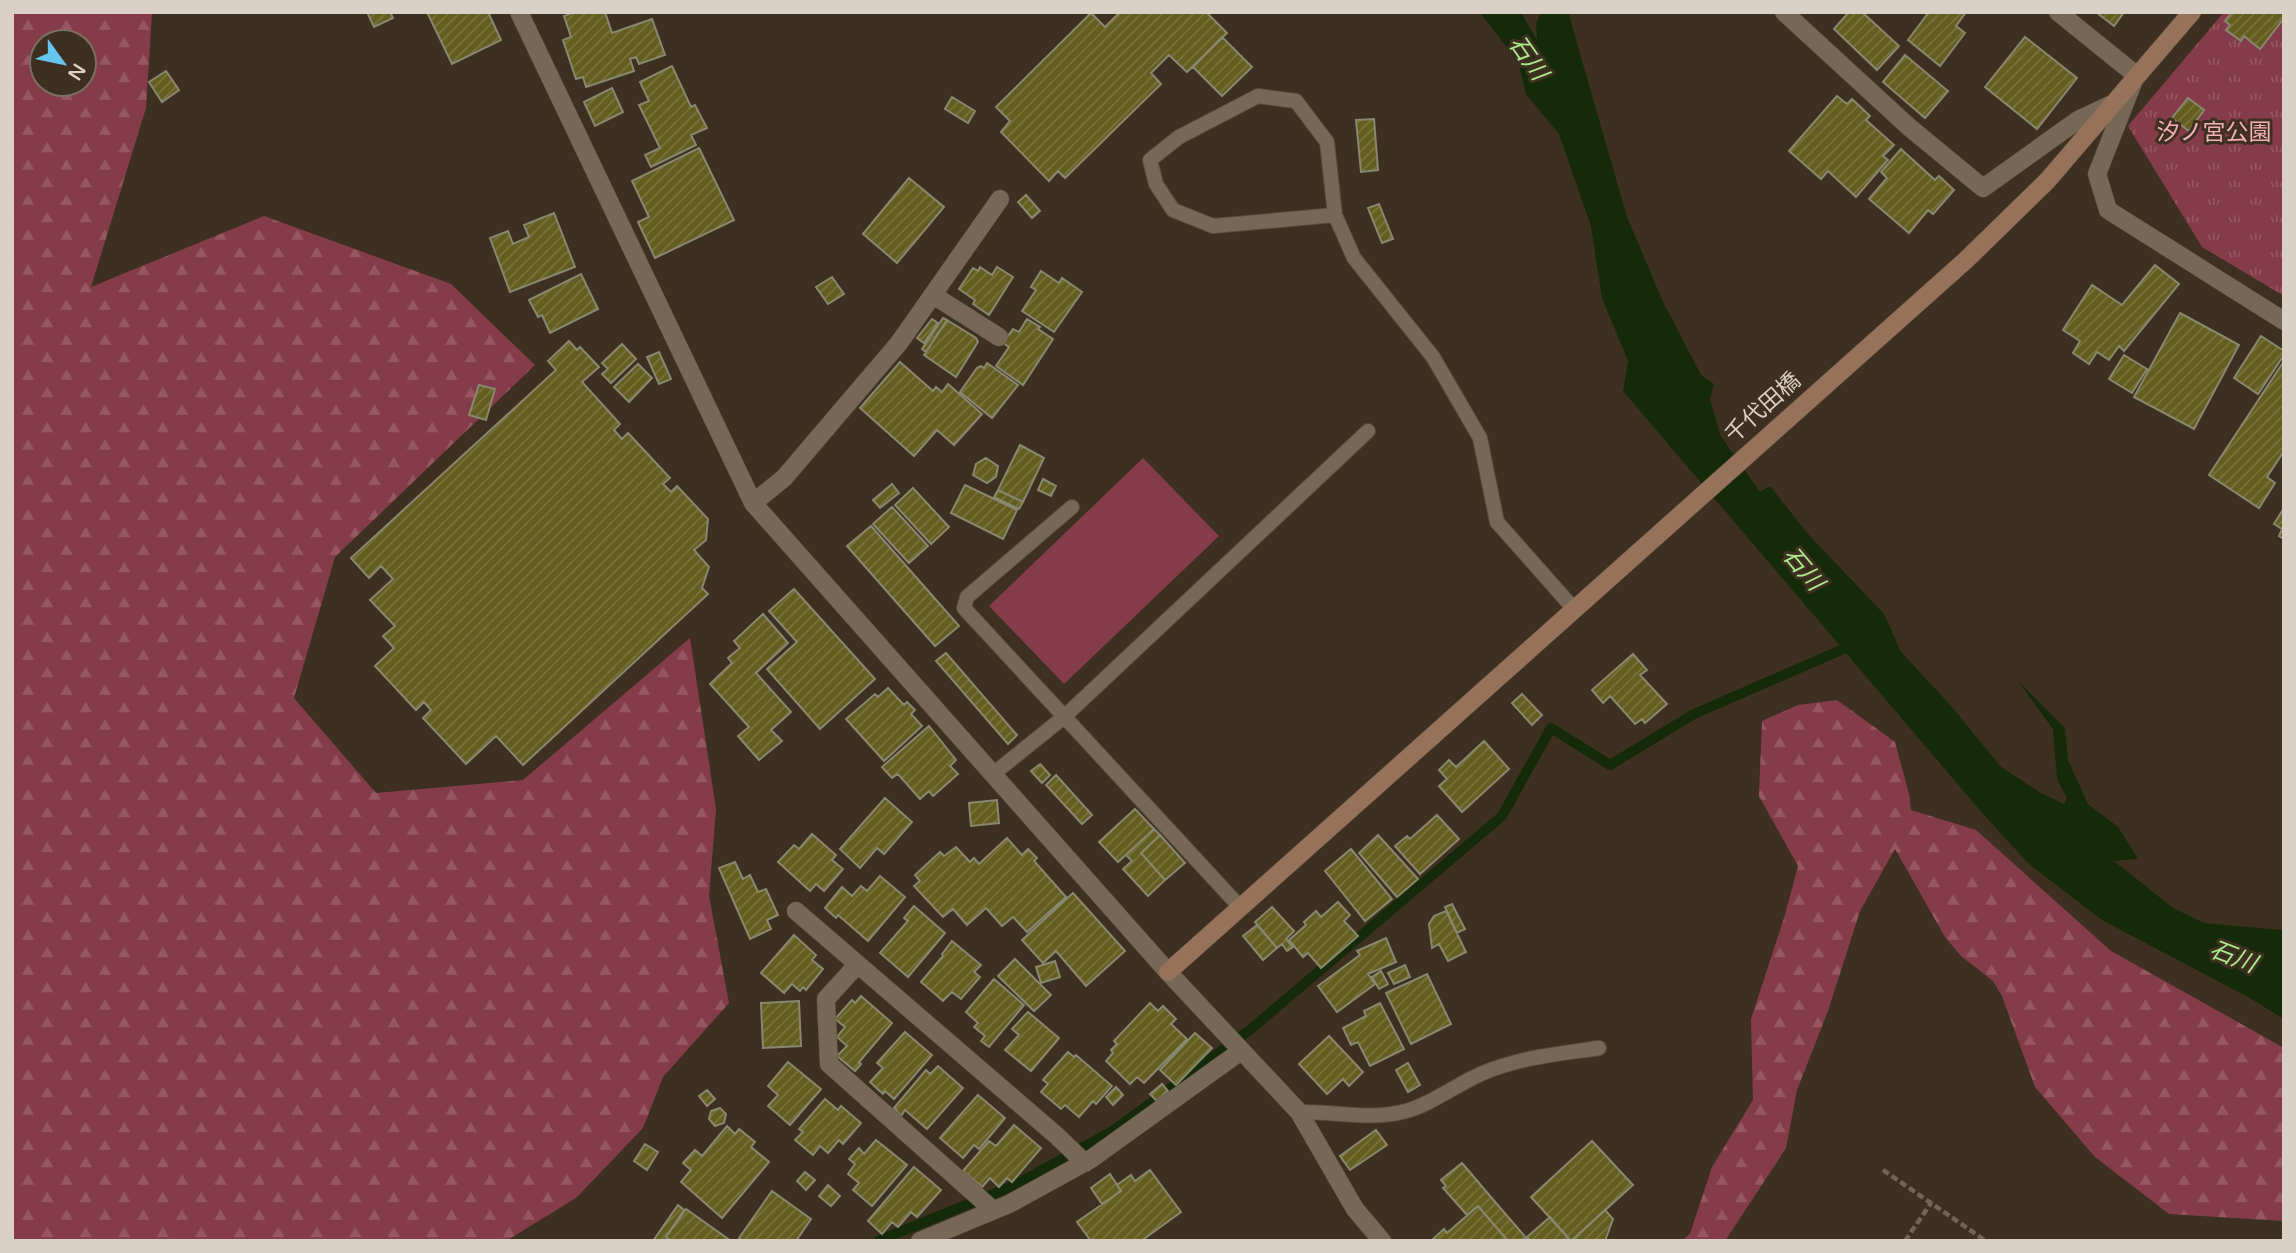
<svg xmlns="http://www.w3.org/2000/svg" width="2296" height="1253" font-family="'Varela Round','Noto Sans JP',sans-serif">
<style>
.forest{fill:url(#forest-firs);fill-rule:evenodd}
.park{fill:url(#park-tufts)}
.pitch{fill:#853c4a}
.water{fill:#152a08}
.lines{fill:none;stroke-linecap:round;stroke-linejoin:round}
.stream{stroke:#152a08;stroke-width:10}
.building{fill:url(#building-hatch);stroke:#888770;stroke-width:2}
.lane-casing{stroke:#574c3d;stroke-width:16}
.street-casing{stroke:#574c3d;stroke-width:19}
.secondary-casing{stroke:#574c3d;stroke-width:19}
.path{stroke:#706456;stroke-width:4.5;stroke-dasharray:7 3.5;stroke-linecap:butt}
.lane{stroke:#776856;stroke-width:14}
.street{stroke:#776856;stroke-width:18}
.secondary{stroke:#97725b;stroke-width:18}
.labels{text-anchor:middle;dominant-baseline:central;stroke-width:6;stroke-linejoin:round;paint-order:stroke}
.park-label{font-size:23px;fill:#f4b0b9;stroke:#3d3020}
.street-label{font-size:23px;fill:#d9d0c6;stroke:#3d3020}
.water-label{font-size:24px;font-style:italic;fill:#ade88e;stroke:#3d3020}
</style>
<defs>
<pattern id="forest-firs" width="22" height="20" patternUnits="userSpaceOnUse" patternTransform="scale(1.75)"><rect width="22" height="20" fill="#853c4a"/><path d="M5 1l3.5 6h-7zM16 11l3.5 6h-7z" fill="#965763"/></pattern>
<pattern id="park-tufts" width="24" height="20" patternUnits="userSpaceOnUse" patternTransform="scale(1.75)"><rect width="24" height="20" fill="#853c4a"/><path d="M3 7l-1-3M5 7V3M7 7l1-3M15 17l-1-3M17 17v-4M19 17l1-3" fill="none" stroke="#965763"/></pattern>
<pattern id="building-hatch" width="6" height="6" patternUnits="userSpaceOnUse" patternTransform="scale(1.75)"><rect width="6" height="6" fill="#635d1f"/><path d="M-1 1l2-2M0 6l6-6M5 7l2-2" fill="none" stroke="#79733e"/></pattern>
</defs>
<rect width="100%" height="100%" fill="#3d3020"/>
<path class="forest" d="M 12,12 L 152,12 L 146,108 L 91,287 L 264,216 L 451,284 L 535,365 L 335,557 L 294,698 L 376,793 L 523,780 L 690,638 L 716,809 L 709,896 L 729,1003 L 663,1077 L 643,1128 L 576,1198 L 506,1241 L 12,1241 ZM 42,42 L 84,42 L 84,84 L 42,84 Z
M 1837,700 L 1895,742 L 1909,794 L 1911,810 L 1976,830 L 2111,951 L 2284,1048 L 2284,1221 L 2169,1214 L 2095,1157 L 2035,1087 L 2002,996 L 1993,981 L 1961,956 L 1945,937 L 1895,849 L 1860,911 L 1828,1011 L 1797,1090 L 1786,1148 L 1725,1241 L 1681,1241 L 1690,1234 L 1712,1167 L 1753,1100 L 1751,1019 L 1785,915 L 1798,866 L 1759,796 L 1762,721 L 1798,705 Z"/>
<path class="park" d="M 2224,12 L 2284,12 L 2284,296 L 2202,247 L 2128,126 Z"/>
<path class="pitch" d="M 1143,458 L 1219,536 L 1064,684 L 989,606 Z"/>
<path class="water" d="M 1482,12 L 1521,12 L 1537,40 L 1536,24 L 1541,12 L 1570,12 L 1570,19 L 1627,217 L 1663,302 L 1701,375 L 1714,384 L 1710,399 L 1720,435 L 1760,492 L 1770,486 L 1807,533 L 1884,614 L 1901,652 L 1952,707 L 2001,767 L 2041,793 L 2064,804 L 2067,798 L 2057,779 L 2053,729 L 2018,681 L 2065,728 L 2068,760 L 2088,804 L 2118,827 L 2138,859 L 2114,861 L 2173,908 L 2204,923 L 2282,930 L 2284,1019 L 2248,997 L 2102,920 L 2029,864 L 1984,815 L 1623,391 L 1628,361 L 1602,298 L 1591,226 L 1559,134 L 1526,94 L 1518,62 L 1482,15 Z"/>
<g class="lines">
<path class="stream" d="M 878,1241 L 1015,1185 L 1114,1130 L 1251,1029 L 1502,816 L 1551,728 L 1610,765 L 1694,714 L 1855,644"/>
</g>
<path class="building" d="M 367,12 L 390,12 L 393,18 L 374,27 Z
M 427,12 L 488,12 L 501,40 L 452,64 Z
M 575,12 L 605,12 L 612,33 L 652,19 L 665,55 L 639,64 L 636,57 L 630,59 L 634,71 L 586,87 L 583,77 L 576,79 L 563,40 L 571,37 L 564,16 Z
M 1120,12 L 1210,12 L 1208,14 L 1227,33 L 1187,72 L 1169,55 L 1151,73 L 1161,84 L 1065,178 L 1058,171 L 1049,181 L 1001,132 L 1010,121 L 996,107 L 1091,13 L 1105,27 Z
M 1849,12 L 1862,12 L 1899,46 L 1877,70 L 1834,29 Z
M 1929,12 L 1966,12 L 1956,26 L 1965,33 L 1940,66 L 1908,40 Z
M 2096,12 L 2124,12 L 2114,26 Z
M 2232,12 L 2284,12 L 2284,18 L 2260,49 L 2244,36 L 2241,41 L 2226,30 L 2230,25 L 2225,21 Z
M 1222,37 L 1252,67 L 1222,96 L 1193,67 Z
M 2025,37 L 2077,78 L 2037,129 L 1985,87 Z
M 1905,55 L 1948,91 L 1925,118 L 1883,82 Z
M 672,66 L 691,107 L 695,105 L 707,128 L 691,135 L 696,145 L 651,167 L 645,155 L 660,148 L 639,105 L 649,101 L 640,82 Z
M 166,71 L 179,90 L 162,102 L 149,82 Z
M 612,88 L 623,112 L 595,126 L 584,102 Z
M 1837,96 L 1847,104 L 1852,99 L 1870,116 L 1866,120 L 1894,145 L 1883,156 L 1888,160 L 1856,197 L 1828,171 L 1821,179 L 1789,151 Z
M 952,97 L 975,111 L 968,123 L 945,109 Z
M 2188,98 L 2204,110 L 2189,131 L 2172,118 Z
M 1374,119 L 1378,170 L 1361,172 L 1356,120 Z
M 699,148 L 734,220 L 655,258 L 638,222 L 649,217 L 632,181 Z
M 1901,149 L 1935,180 L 1939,176 L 1954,190 L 1933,214 L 1928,210 L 1909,233 L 1869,199 L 1887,178 L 1881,172 Z
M 909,178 L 944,207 L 897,263 L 863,234 Z
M 1026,195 L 1040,211 L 1032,218 L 1018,202 Z
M 1379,204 L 1393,239 L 1382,243 L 1368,208 Z
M 554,213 L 575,267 L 510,292 L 490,238 L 508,231 L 513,244 L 529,237 L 524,225 Z
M 2155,265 L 2179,284 L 2124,351 L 2119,346 L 2109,360 L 2097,352 L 2089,364 L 2073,353 L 2080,341 L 2063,330 L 2092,285 L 2122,305 Z
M 980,267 L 992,275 L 997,267 L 1013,277 L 989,315 L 973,304 L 975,300 L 959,289 L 973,268 L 978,271 Z
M 1041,271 L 1059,283 L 1062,278 L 1082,292 L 1054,332 L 1022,311 L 1036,290 L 1031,287 Z
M 581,274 L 598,309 L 550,333 L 542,315 L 538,317 L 529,300 Z
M 832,277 L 844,294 L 828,304 L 816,287 Z
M 2180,313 L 2239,345 L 2194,429 L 2134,397 Z
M 943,318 L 947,320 L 926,352 L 922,349 Z
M 932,319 L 938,323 L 924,343 L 917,338 Z
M 1027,319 L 1040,327 L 1038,329 L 1053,339 L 1023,385 L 996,366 L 1009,347 L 1003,343 L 1013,329 L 1019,332 Z
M 947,320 L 976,338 L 978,342 L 956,377 L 924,355 Z
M 2261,336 L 2284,351 L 2284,355 L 2258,394 L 2234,378 Z
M 569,341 L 577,350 L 580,347 L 599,367 L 582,382 L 620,424 L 614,430 L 622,439 L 628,433 L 670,478 L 663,484 L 671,492 L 677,486 L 708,519 L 706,540 L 694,550 L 709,567 L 702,588 L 708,594 L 523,765 L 496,736 L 466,764 L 423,718 L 431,710 L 424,702 L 416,710 L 375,666 L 394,648 L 383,636 L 395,626 L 370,600 L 393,579 L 381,566 L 369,578 L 351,558 L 556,370 L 548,361 Z
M 622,344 L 636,359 L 611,383 L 602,374 L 608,369 L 602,363 Z
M 659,352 L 671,379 L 659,384 L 647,357 Z
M 2124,355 L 2147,369 L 2132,393 L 2109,379 Z
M 2284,361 L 2284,451 L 2267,477 L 2275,483 L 2259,508 L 2209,475 Z
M 900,362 L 933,391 L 936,387 L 942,392 L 948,384 L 982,414 L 954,445 L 937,430 L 914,456 L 860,408 Z
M 987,363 L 1018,385 L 992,418 L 960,392 L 977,368 L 981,366 L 984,368 Z
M 638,364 L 652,378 L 629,402 L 614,387 Z
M 479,385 L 495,389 L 486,420 L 469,415 Z
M 1020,445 L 1044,458 L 1023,502 L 998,490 Z
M 986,458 L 998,466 L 996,477 L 987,483 L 973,475 L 976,464 Z
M 1043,479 L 1056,486 L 1051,496 L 1038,490 Z
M 892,484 L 899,493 L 880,508 L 873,500 Z
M 965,485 L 1017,510 L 1003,539 L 951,513 Z
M 913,488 L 949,527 L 931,544 L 895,505 Z
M 998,490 L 1023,502 L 1019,509 L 994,497 Z
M 892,507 L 928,546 L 909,563 L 873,524 Z
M 2284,508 L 2284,539 L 2279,536 L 2282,529 L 2274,524 Z
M 871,526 L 959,626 L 935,646 L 847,546 Z
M 794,589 L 875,679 L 820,729 L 767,669 L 797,642 L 769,611 Z
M 763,614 L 788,643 L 756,673 L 791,712 L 771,730 L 782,741 L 759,760 L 738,736 L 749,727 L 710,684 L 732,663 L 728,658 L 740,648 L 734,641 Z
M 946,653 L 1017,735 L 1008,744 L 936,661 Z
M 1633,654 L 1647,670 L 1640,675 L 1667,704 L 1645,723 L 1642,719 L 1635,724 L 1610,696 L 1603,703 L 1592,690 Z
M 888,688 L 904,705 L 907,702 L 915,710 L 911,714 L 922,726 L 884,761 L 846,719 L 875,694 L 878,697 Z
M 1522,694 L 1542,715 L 1532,725 L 1512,703 Z
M 929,726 L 956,760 L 950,766 L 958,774 L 933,796 L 929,791 L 920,799 L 898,774 L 892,778 L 882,767 Z
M 1484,741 L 1509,769 L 1462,812 L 1439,786 L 1447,779 L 1439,770 L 1449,760 L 1456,767 Z
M 1040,764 L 1050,775 L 1042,783 L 1031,771 Z
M 1056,775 L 1092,815 L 1082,824 L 1046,785 Z
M 885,798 L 912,822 L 884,854 L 877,848 L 860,868 L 840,849 Z
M 997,800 L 999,823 L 971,826 L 969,803 Z
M 1135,809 L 1154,829 L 1118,862 L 1099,842 Z
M 1437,815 L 1459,839 L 1420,874 L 1395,846 L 1407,836 L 1410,839 Z
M 1154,829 L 1160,835 L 1141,853 L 1165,880 L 1148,896 L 1123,869 L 1132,861 L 1126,855 Z
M 812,834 L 836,855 L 832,860 L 843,869 L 824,891 L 816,884 L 810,891 L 778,862 L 794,845 L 799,849 Z
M 1160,835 L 1185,863 L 1165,880 L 1141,853 Z
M 1378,835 L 1418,879 L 1397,897 L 1359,853 Z
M 1007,838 L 1022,855 L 1028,849 L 1037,858 L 1034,861 L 1066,897 L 1027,932 L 1013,917 L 1002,926 L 986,908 L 967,925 L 953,909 L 943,917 L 914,886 L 920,881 L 915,875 L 940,852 L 944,856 L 956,847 L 970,862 L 974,858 L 979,864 Z
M 1351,849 L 1392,899 L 1365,921 L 1325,871 Z
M 735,862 L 743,879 L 750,875 L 758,892 L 766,889 L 778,915 L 767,920 L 771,929 L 750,939 L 719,868 Z
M 880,876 L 905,897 L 868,941 L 838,915 L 836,918 L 825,908 L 842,887 L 852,896 L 861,886 L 867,891 Z
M 1073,893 L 1125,951 L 1086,986 L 1056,951 L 1043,963 L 1022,940 Z
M 1338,902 L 1350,915 L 1344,921 L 1358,936 L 1321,968 L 1308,953 L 1303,957 L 1289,940 L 1306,925 L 1304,922 L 1316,911 L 1321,917 Z
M 1452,904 L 1465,929 L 1457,933 L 1445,907 Z
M 914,906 L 945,933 L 908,977 L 880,953 L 908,921 L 904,918 Z
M 1272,907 L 1294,931 L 1286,939 L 1293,947 L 1287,951 L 1282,944 L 1277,948 L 1255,922 Z
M 1446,911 L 1466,952 L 1448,961 L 1439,944 L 1432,948 L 1429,924 L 1434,916 Z
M 1257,925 L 1277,948 L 1263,960 L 1243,936 Z
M 794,935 L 816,955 L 812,960 L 823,969 L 806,990 L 803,987 L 800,991 L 792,984 L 784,993 L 761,973 Z
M 1386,938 L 1396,962 L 1368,974 L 1375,984 L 1337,1012 L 1318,986 L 1360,955 L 1357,951 Z
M 952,941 L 981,965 L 974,972 L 980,977 L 961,999 L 952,992 L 943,1001 L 921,982 L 943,956 L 942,954 Z
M 1015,959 L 1051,995 L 1034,1011 L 998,976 Z
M 1055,961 L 1060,977 L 1041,983 L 1036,967 Z
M 1405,965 L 1410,977 L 1394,984 L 1388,973 Z
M 1381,971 L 1388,984 L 1379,989 L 1372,977 Z
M 1427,974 L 1451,1024 L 1411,1044 L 1386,993 Z
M 994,979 L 1024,1005 L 989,1047 L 981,1041 L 985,1036 L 974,1027 L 978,1023 L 966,1012 Z
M 861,996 L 892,1023 L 859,1062 L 861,1064 L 855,1071 L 837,1056 L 847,1046 L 837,1037 L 845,1027 L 835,1019 L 852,1000 L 855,1003 Z
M 799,1001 L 801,1046 L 763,1048 L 761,1003 Z
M 1150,1003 L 1158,1011 L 1163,1006 L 1176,1019 L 1171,1024 L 1187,1039 L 1144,1083 L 1137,1077 L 1130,1084 L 1106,1061 L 1113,1053 L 1111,1050 L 1117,1044 L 1114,1041 Z
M 1380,1003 L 1404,1049 L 1370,1066 L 1358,1042 L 1351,1045 L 1343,1028 L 1366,1016 L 1364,1011 Z
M 1028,1012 L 1059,1038 L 1031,1071 L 1005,1050 L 1019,1035 L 1012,1029 Z
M 905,1032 L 932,1055 L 894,1099 L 885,1091 L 883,1094 L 870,1082 L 883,1068 L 877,1063 Z
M 1195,1033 L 1212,1048 L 1176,1085 L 1160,1070 Z
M 1329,1036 L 1363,1072 L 1349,1086 L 1343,1079 L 1327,1094 L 1299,1064 Z
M 1068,1052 L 1074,1057 L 1076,1055 L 1112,1086 L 1096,1104 L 1093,1101 L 1079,1117 L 1065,1105 L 1061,1109 L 1041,1092 L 1048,1084 L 1043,1080 Z
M 788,1062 L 821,1089 L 790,1125 L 768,1106 L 778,1095 L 768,1086 Z
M 1408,1063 L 1420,1085 L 1408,1092 L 1396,1070 Z
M 938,1066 L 963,1088 L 927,1129 L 905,1110 L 901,1116 L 894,1108 L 926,1070 L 930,1074 Z
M 1162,1084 L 1168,1091 L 1157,1101 L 1150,1094 Z
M 1116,1087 L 1123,1095 L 1113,1105 L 1106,1097 Z
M 707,1090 L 715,1099 L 707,1106 L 699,1096 Z
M 978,1095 L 1005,1118 L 979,1149 L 974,1145 L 963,1158 L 940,1138 Z
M 825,1099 L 838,1110 L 841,1106 L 861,1123 L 843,1144 L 839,1140 L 828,1153 L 820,1146 L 813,1155 L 795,1140 L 803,1132 L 799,1129 Z
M 720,1108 L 726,1114 L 724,1123 L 715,1126 L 709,1119 L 711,1111 Z
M 1014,1125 L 1041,1148 L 1012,1182 L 1007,1178 L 999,1187 L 990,1178 L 982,1187 L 963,1171 L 989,1141 L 996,1146 Z
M 727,1126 L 735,1134 L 739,1129 L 755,1142 L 751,1147 L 769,1162 L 722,1218 L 681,1182 L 691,1170 L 683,1163 L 695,1150 L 702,1156 Z
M 1376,1130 L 1387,1145 L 1350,1170 L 1340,1156 Z
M 876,1140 L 907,1165 L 872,1206 L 853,1190 L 859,1183 L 848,1174 L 855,1164 L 849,1159 L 859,1148 L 864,1154 Z
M 1592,1141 L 1633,1185 L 1571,1241 L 1531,1197 Z
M 645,1144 L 658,1152 L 647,1170 L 634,1161 Z
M 1462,1163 L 1490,1196 L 1527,1239 L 1508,1241 L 1478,1206 L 1467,1215 L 1443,1188 L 1446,1186 L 1441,1180 Z
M 914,1167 L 941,1190 L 917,1217 L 911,1212 L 898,1227 L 892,1222 L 882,1234 L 868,1221 Z
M 1150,1170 L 1181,1212 L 1141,1241 L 1091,1241 L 1077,1222 L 1121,1191 L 1117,1185 L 1131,1175 L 1135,1181 Z
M 805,1172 L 815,1180 L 806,1190 L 797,1181 Z
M 1110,1174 L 1121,1191 L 1102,1204 L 1091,1188 Z
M 828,1185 L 840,1196 L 831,1206 L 819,1196 Z
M 772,1191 L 811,1219 L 796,1241 L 743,1241 L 739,1238 Z
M 678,1205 L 684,1210 L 666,1237 L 671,1241 L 653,1241 Z
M 1478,1206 L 1508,1241 L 1431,1241 L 1444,1229 L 1447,1233 Z
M 686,1209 L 731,1241 L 671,1241 L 666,1237 Z
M 1605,1210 L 1613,1219 L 1605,1241 L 1571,1241 Z
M 1550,1217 L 1571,1241 L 1531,1241 L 1527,1237 Z"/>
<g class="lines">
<defs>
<path id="lane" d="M 1335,215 L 1213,226 L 1173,210 L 1156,184 L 1150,160 L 1179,137 L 1258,96 L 1296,101 L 1327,142 L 1335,215 L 1354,258 L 1433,357 L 1480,438 L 1497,522 L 1574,609
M 1072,507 L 967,597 L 964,608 L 1240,907
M 993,774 L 1064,717 L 1368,431
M 1299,1112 C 1335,1111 1370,1121 1406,1111 C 1430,1105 1459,1083 1483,1073 C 1520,1057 1560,1054 1599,1048"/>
<path id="street" d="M 519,12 L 753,503 L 1168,972 L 1299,1112 L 1355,1209 L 1382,1241
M 1784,12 L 1909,127 L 1983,188 L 2078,120 L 2110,105
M 2058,12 L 2136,75 L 2097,174 L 2108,210 L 2284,321
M 933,295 L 999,337
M 753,503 L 784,478 L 899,343 L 1000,199
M 796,911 L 1057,1136 L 1085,1163
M 857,965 L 826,999 L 829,1064 L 993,1210
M 920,1241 L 1009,1204 L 1091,1159 L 1241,1051"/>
<path id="secondary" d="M 1168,972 L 1966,260 L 2047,181 L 2192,12"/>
</defs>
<use href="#lane" class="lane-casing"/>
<use href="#street" class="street-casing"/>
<use href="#secondary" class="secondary-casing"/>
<path class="path" d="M 1883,1170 L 1986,1241
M 1905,1241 L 1931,1203"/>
<use href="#lane" class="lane"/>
<use href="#street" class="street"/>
<use href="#secondary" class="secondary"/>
</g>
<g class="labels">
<g class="park-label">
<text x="2214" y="133">汐ノ宮公園</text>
</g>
<g class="street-label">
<text transform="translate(1763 408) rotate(-42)">千代田橋</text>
</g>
<g class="water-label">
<text transform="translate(1528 58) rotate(55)">石川</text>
<text transform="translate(1803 569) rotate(50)">石川</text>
<text transform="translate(2233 957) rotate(21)">石川</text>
</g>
</g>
<rect width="2296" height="1253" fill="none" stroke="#d9d0c6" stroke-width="28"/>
<g transform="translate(63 63) rotate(123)"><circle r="33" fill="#3d3020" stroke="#7b7062" stroke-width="2"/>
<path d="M0-5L12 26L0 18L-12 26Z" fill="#66c4ef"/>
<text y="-10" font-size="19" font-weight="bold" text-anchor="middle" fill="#d9d0c6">N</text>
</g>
</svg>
